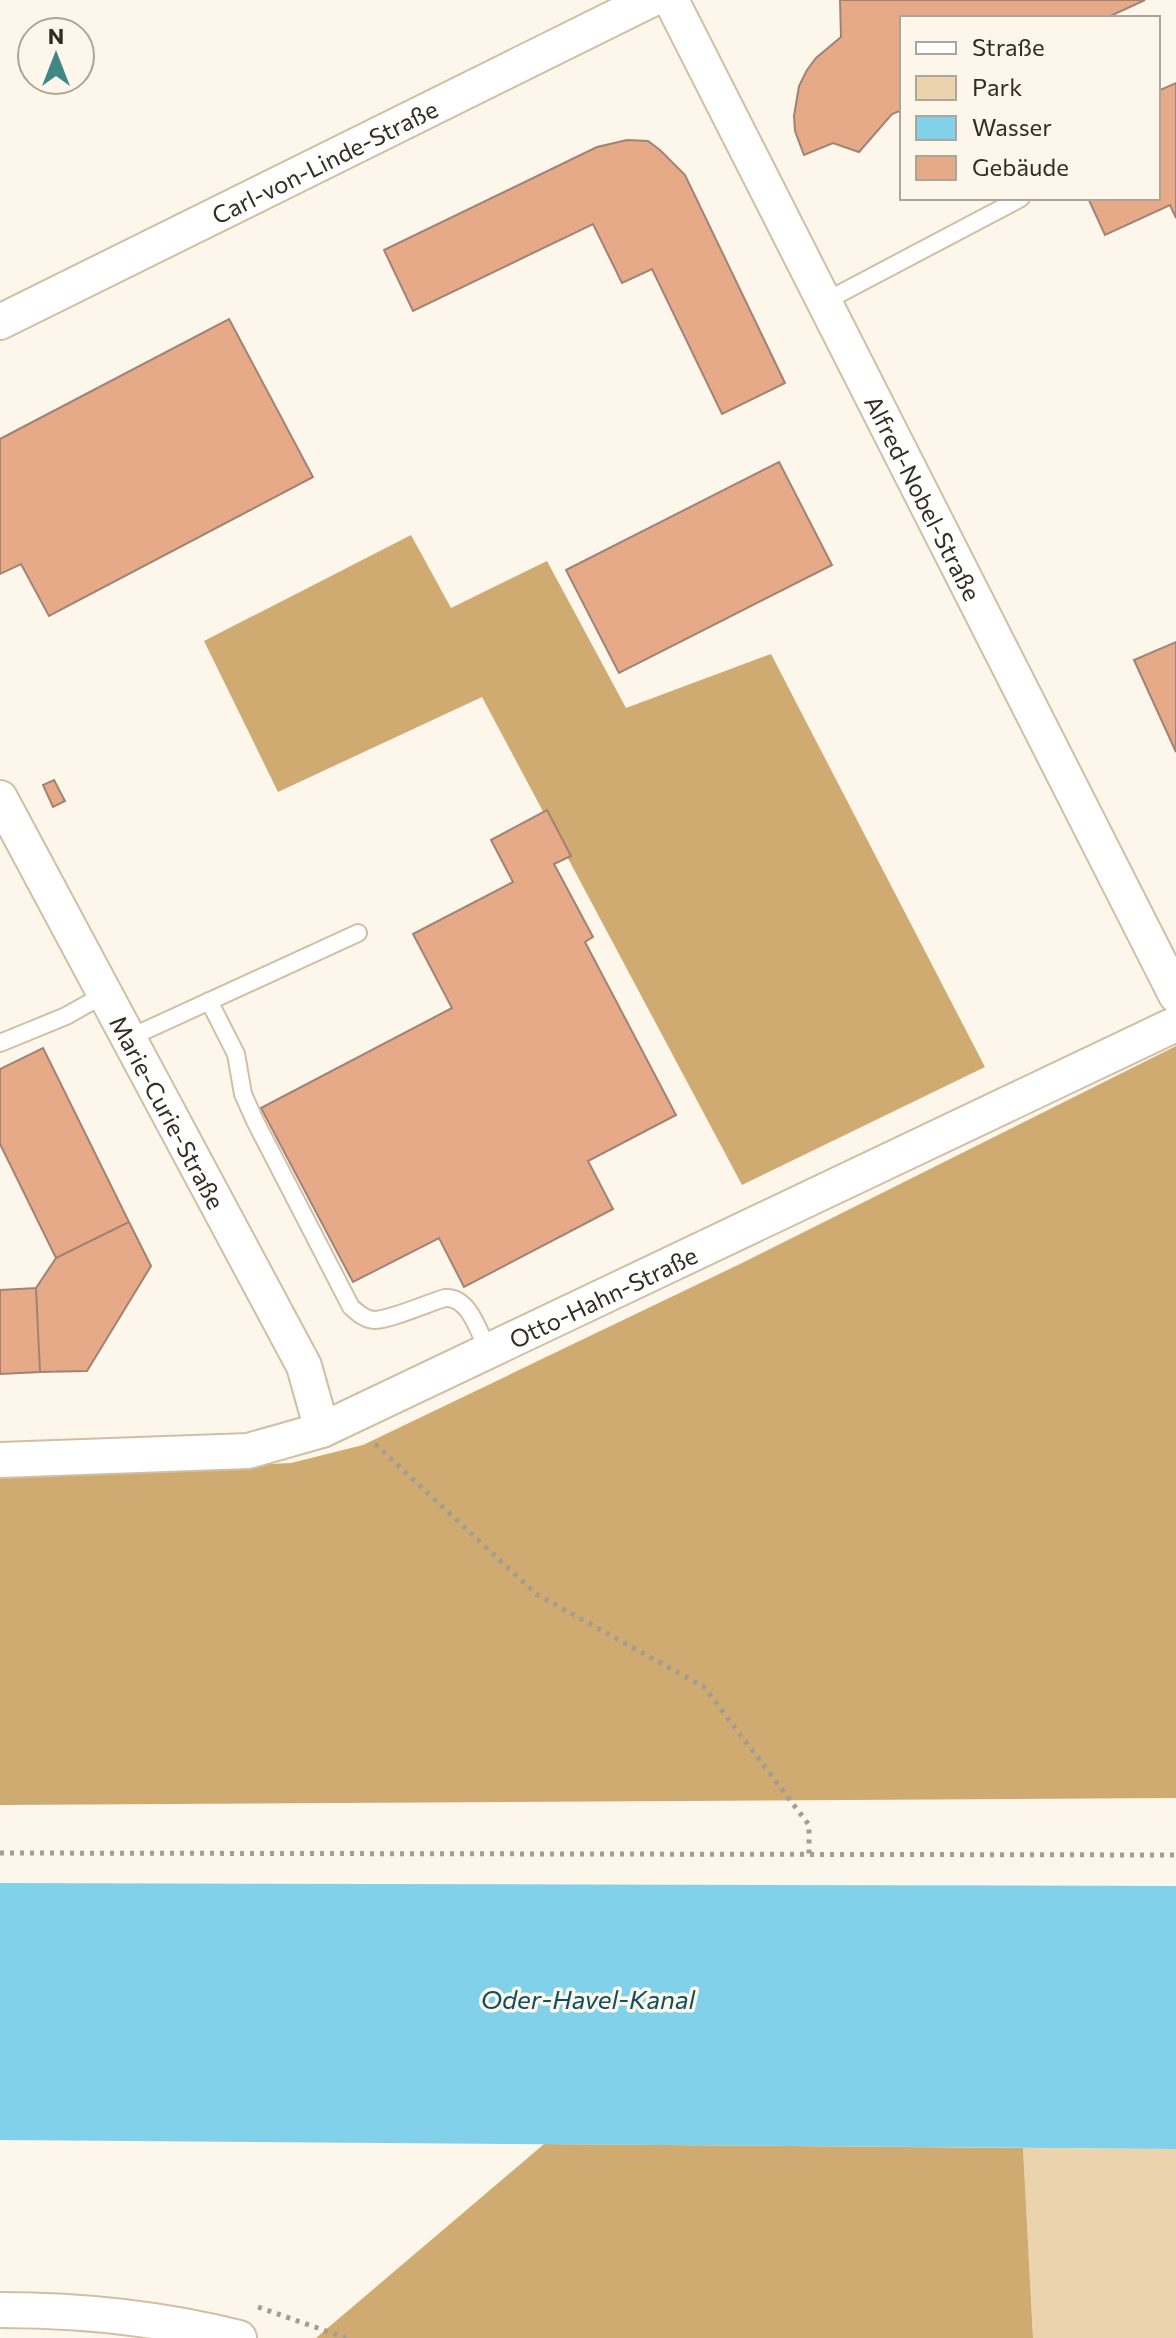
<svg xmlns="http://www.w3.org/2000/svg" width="1176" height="2338" font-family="Commissioner,sans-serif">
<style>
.green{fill:#ebd3ae}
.forest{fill:#cfab72}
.water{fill:#82d1ea}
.building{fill:#e7aa89;stroke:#a08374;stroke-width:2}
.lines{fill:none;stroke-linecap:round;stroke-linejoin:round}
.service-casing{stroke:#d0bfa4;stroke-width:20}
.minor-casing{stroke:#d0bfa4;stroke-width:38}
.path{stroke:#a49d92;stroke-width:5;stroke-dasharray:4 6;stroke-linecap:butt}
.service{stroke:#fff;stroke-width:16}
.minor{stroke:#fff;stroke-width:34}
.labels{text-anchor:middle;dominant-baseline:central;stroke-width:7;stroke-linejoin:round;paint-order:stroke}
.street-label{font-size:24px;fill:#332c21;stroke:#fdf6eb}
.water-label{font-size:26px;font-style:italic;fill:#0c5163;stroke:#fdf6eb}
</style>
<rect width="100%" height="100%" fill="#fdf6eb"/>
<path class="green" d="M 1023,2148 L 1176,2149 L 1176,2338 L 1033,2338 Z"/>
<path class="forest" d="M 411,535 L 451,608 L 547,561 L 626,708 L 771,654 L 985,1067 L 742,1185 L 482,697 L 278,792 L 204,641 Z
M 1176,1046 L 1176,1798 L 0,1805 L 0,1477 L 291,1463 L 363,1445 L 742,1263 Z
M 544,2144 L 1023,2148 L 1033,2338 L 316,2338 Z"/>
<path class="water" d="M 0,1883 L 1176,1886 L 1176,2149 L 0,2140 Z"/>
<path class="building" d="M 840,0 L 1145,0 L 1106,18 L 902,18 L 902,110 L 892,114 L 859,152 L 833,143 L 804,155 L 795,131 L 794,116 L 799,86 L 807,70 L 816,58 L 841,37 Z
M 1176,83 L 1176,218 L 1170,205 L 1105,235 L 1088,198 L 1158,198 L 1158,91 Z
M 627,140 L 648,141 L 660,150 L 685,175 L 785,383 L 722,414 L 652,269 L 622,283 L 593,224 L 413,311 L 384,250 L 597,147 Z
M 229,319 L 313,477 L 49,616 L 21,564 L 0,574 L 0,439 Z
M 779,462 L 832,565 L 619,673 L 566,570 Z
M 1176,642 L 1176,752 L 1134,660 Z
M 54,780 L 65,801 L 53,807 L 43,785 Z
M 547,810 L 571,856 L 554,864 L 593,937 L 585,942 L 676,1115 L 588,1161 L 613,1209 L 464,1287 L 439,1238 L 353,1282 L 261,1108 L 452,1008 L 413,934 L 513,882 L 491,840 Z
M 43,1048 L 129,1222 L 56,1258 L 0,1144 L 0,1069 Z
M 129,1222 L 151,1266 L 87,1371 L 40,1372 L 36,1288 L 56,1258 Z
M 36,1288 L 40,1372 L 0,1374 L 0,1290 Z"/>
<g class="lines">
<defs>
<path id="service" d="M 824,302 L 1021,198
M 209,1001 L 236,1054 L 243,1094 L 255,1121 L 351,1307 C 358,1313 364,1319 374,1320 C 390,1320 428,1303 445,1298 C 469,1296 479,1332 488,1351
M 129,1038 L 358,933
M 0,1043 L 66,1016 L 105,994"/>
<g id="minor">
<path id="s1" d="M 671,0 L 1176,995"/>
<path id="s2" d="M 0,322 L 650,0"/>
<path id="s3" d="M 0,798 L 304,1366 L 322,1430"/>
<path id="s4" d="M 0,1460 L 248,1451 L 322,1430 L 1176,1024"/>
<path d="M 0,2310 C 81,2310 160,2318 239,2338"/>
</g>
</defs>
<use href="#service" class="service-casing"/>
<use href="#minor" class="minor-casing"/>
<path class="path" d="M 375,1444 L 536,1594 L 704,1687 L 809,1825 L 809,1855
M 0,1853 L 1176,1855
M 258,2307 L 346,2338"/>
<use href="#service" class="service"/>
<use href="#minor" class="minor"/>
</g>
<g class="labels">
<g class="street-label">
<text stroke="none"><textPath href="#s2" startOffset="362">Carl-von-Linde-Straße</textPath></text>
<text stroke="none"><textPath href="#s1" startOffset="558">Alfred-Nobel-Straße</textPath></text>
<text stroke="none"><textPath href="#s3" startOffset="356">Marie-Curie-Straße</textPath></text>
<text stroke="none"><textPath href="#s4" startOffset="636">Otto-Hahn-Straße</textPath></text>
</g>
<g class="water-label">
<text x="588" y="1998">Oder-Havel-Kanal</text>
</g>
</g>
<rect x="900" y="16" width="260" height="184" fill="#fdf6eb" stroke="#aca59a" stroke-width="2"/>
<rect x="916" y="42" width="40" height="12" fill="#ffffff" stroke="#aca59a" stroke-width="2"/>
<text x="972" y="56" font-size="24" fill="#332c21">Straße</text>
<rect x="916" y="76" width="40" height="24" fill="#ebd3ae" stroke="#aca59a" stroke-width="2"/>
<text x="972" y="96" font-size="24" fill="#332c21">Park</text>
<rect x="916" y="116" width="40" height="24" fill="#82d1ea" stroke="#aca59a" stroke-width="2"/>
<text x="972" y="136" font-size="24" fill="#332c21">Wasser</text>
<rect x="916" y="156" width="40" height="24" fill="#e7aa89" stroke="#aca59a" stroke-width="2"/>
<text x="972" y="176" font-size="24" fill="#332c21">Gebäude</text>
<g transform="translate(56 56)"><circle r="38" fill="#fdf6eb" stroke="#aca59a" stroke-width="2"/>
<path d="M0-6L14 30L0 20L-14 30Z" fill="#408886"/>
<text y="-12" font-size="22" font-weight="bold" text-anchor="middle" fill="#332c21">N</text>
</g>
</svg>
